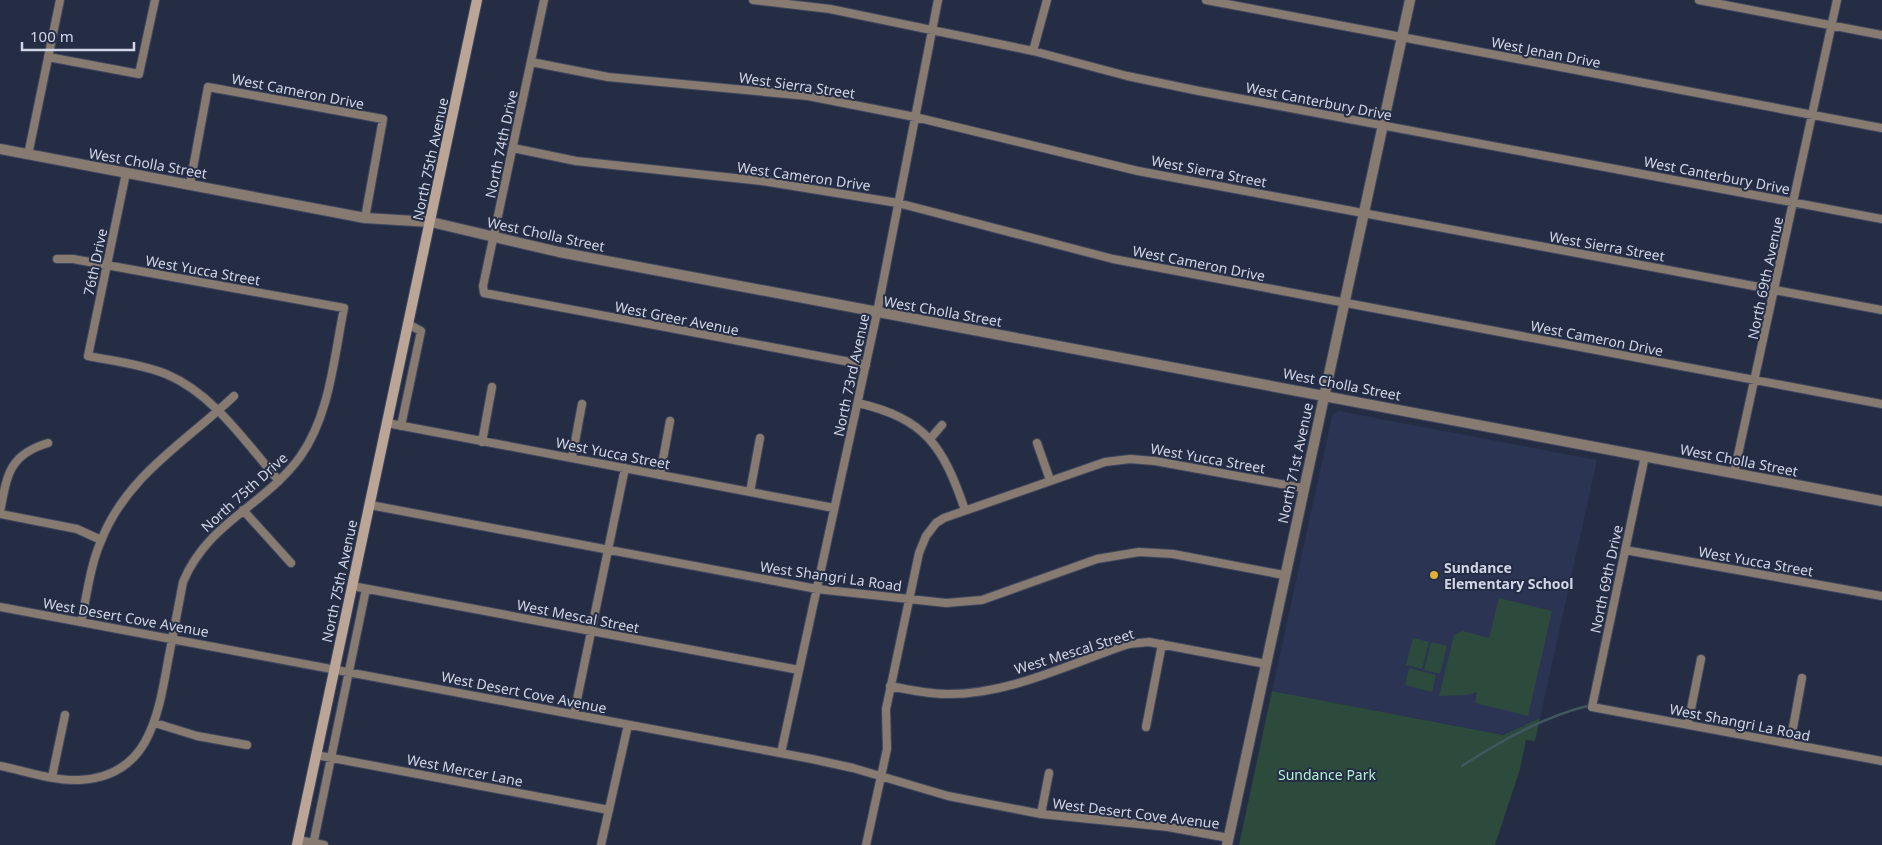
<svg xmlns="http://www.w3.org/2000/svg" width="1882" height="845" font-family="'Noto Sans',sans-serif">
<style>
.built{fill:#2b3453}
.green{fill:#2c4b3c}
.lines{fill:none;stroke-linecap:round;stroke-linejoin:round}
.stream{stroke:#40575f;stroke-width:2.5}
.minor-casing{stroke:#40485f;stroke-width:10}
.tertiary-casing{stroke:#40485f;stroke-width:12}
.secondary-casing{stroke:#40485f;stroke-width:12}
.minor{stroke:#877a71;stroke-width:8}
.tertiary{stroke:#877a71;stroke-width:10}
.secondary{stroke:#baa597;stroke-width:10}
.poi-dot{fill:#e1af34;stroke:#252d45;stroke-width:2}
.labels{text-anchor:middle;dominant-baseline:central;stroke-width:4;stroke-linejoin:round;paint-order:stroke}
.street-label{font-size:14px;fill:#d0d6e6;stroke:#252d45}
.poi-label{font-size:14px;font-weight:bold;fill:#d0d6e6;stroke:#252d45;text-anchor:start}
.park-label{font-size:14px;fill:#b4f1d1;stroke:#252d45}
</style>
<rect width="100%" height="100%" fill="#252d45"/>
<path class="built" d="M 1338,411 L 1597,460 L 1540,718 L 1503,735 L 1272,691 L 1330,426 L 1332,415 Z"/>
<path class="green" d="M 1499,598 L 1552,611 L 1528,716 L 1475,703 L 1477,692 L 1467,695 L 1439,696 L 1454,635 L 1463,631 L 1489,638 Z
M 1413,638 L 1429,642 L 1422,669 L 1406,665 Z
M 1431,642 L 1447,646 L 1440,674 L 1424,670 Z
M 1409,668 L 1436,675 L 1432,692 L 1405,685 Z
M 1272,691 L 1503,735 L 1540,718 L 1535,741 L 1526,740 L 1520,769 L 1495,845 L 1239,845 Z"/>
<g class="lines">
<path class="stream" d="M 1462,766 C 1502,740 1545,716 1591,705"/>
<defs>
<path id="minor" d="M 544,0 L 483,286 L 484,293 L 866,365
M 753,0 L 830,9 L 1033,51 L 1127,76 L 1199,91 L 1882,219
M 1206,0 L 1882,128
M 1699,0 L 1882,35
M 1033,51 L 1047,0
M 48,57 L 139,74 L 155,0
M 531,62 L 608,77 L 808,96 L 915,117 L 1138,171 L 1882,310
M 513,148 L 576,161 L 762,181 L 898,203 L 1113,259 L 1882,404
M 28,155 L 60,0
M 126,173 L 88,356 C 113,361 141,364 166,374 C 214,394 246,443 279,481
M 190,184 L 208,87 L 383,119 L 365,218
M 858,403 C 926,419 943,446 965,510
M 387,423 L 834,508
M 401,426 L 421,331 L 408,324
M 930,439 L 942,425
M 482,442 L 492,387
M 1037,443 L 1050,480
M 1645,456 L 1592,707 L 1882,761
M 572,458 L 582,404
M 1734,473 L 1837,0
M 660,475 L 670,421
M 750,492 L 760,438
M 370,505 L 817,589 L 946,603 L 982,600 L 1097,559 L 1139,552 L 1173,554 L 1284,575
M 243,510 L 291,563
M 0,512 C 7,476 8,455 48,443
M 0,514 L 77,529 L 101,540
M 1625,550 L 1882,596
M 352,586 L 799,670
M 0,607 L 812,759 L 853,768 L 948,796 L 1041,814 L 1168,827 L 1229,838
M 81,622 C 87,595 90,566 101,541 C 126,476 186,442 234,396
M 890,686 C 909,690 928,694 947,694 C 1009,695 1071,663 1129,644 L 1149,642 L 1266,664
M 574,714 L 625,468
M 155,723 L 197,736 L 247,745
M 1688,724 L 1701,659
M 1146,727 L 1162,644
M 1790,744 L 1802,678
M 781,753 L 877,313 L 938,0
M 316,755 L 609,810
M 0,766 C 25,771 53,781 79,780 C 149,777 158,716 168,661 C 173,635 178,608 183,582 C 208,522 264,506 300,457 C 330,415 334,357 344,308 L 73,259 L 57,259
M 52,777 L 65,715
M 1041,814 L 1049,773
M 298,840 L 324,845
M 313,845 L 366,589
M 601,845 L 628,725
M 866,845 L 887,749 L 886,709 L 919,553 L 926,536 L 936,523 L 944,518 L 1105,462 L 1130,459 L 1155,461 L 1303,488"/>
<path id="tertiary" d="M 0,149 L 365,218 L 431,222 L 559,252 L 1882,501
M 1227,845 L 1410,0"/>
<path id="secondary" d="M 297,845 L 477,0"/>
</defs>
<use href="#minor" class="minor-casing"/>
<use href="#tertiary" class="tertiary-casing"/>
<use href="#secondary" class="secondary-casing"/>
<use href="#minor" class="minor"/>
<use href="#tertiary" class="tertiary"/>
<use href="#secondary" class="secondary"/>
</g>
<circle class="poi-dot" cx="1434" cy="575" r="5"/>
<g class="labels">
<g class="street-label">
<text transform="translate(1546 52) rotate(11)">West Jenan Drive</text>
<text transform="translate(797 85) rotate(8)">West Sierra Street</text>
<text transform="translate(298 91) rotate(11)">West Cameron Drive</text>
<text transform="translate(1319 101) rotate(11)">West Canterbury Drive</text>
<text transform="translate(501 144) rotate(-78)">North 74th Drive</text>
<text transform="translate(430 159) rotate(-78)">North 75th Avenue</text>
<text transform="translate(148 163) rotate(10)">West Cholla Street</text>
<text transform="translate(1209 171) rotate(11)">West Sierra Street</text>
<text transform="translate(1717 175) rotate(11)">West Canterbury Drive</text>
<text transform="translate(804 176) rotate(8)">West Cameron Drive</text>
<text transform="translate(546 234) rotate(12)">West Cholla Street</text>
<text transform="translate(1607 246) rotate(10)">West Sierra Street</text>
<text transform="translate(95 262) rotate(-78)">76th Drive</text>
<text transform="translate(1199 263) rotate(11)">West Cameron Drive</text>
<text transform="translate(203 270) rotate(10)">West Yucca Street</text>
<text transform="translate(1765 278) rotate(-78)">North 69th Avenue</text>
<text transform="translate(943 311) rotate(10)">West Cholla Street</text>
<text transform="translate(677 318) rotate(11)">West Greer Avenue</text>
<text transform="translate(1597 338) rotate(11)">West Cameron Drive</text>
<text transform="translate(851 375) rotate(-78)">North 73rd Avenue</text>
<text transform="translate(1342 384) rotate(11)">West Cholla Street</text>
<text transform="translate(613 453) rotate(11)">West Yucca Street</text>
<text transform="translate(1208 458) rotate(10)">West Yucca Street</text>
<text transform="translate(1739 460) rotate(11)">West Cholla Street</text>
<text transform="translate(1295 463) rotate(-78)">North 71st Avenue</text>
<text transform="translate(244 492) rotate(-42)">North 75th Drive</text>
<text transform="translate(1756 561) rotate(10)">West Yucca Street</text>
<text transform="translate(831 576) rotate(8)">West Shangri La Road</text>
<text transform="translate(1606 579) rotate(-78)">North 69th Drive</text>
<text transform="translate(339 581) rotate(-78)">North 75th Avenue</text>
<text transform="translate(578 616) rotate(11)">West Mescal Street</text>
<text transform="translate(126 617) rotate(10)">West Desert Cove Avenue</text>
<text transform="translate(1074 651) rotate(-17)">West Mescal Street</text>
<text transform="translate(524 692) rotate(11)">West Desert Cove Avenue</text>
<text transform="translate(1740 722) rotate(11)">West Shangri La Road</text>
<text transform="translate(465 770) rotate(11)">West Mercer Lane</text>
<text transform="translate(1136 813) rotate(7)">West Desert Cove Avenue</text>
</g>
<g class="poi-label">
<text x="1444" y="567">Sundance<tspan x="1444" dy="16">Elementary School</tspan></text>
</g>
<g class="park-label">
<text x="1327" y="774">Sundance Park</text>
</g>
</g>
<path d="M22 42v8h112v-8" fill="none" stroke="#d0d6e6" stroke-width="2.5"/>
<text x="30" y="42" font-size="15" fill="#d0d6e6" stroke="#252d45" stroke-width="4" paint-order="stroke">100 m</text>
</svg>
